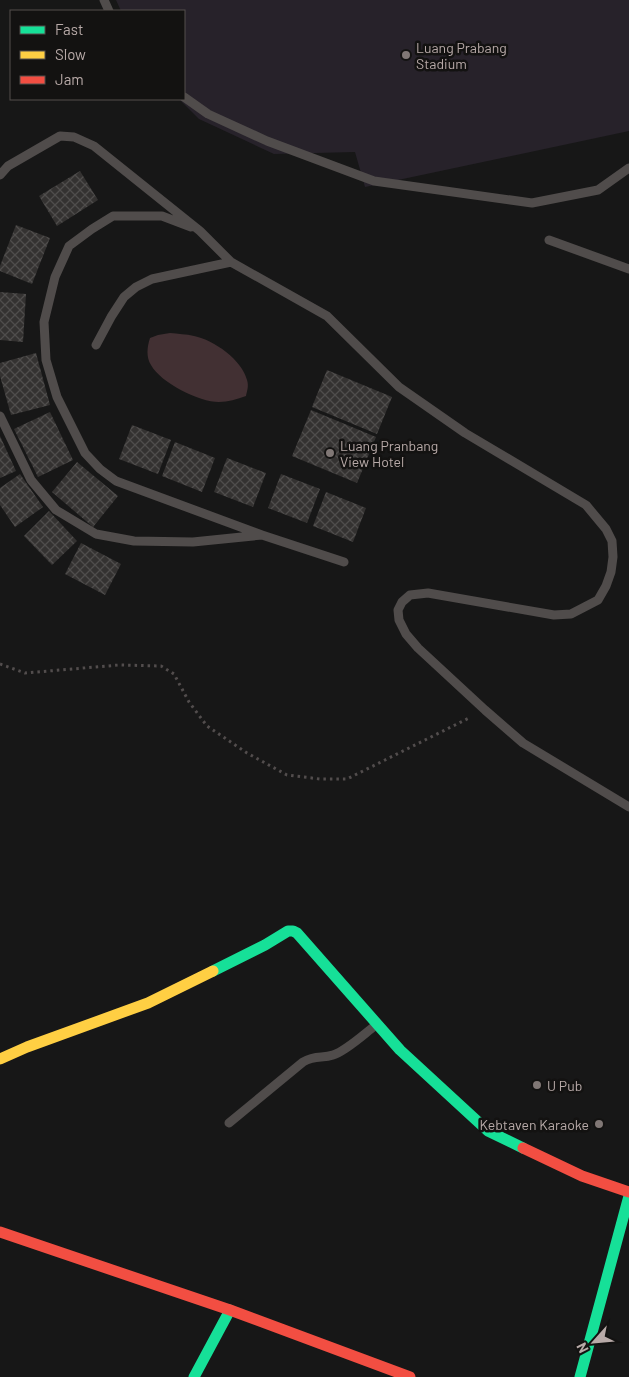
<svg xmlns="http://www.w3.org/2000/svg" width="629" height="1377" font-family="Barlow,sans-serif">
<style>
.garden{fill:#27222a}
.water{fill:#423033}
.building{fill:url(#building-cross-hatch)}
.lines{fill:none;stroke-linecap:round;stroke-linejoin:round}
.path{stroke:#524d4d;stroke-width:3;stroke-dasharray:2.5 4;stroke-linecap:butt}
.lane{stroke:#504c4b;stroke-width:9}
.fast{stroke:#16e098;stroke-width:11}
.slow{stroke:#ffcf43;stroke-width:11}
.jam{stroke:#f24e42;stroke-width:11}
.poi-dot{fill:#807775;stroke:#131211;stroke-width:2}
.labels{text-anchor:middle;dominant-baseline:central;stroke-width:5;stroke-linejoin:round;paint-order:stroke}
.poi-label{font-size:14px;fill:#b8aaa8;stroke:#131211;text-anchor:start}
</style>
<defs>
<pattern id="building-cross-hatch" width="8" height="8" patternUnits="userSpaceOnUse" patternTransform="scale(1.25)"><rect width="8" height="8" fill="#343231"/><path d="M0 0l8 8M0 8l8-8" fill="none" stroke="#4f4d4c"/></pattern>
</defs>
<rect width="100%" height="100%" fill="#171717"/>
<path class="garden" d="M 116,0 L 629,0 L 629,131 L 365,187 L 355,152 L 274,154 L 199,119 L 179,99 L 184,99 L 184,11 L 121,11 Z"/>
<path class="water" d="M 170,333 C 178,334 186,334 194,336 C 214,340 242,360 247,380 C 249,386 247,391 246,396 C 237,399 228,402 219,402 C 199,402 161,383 151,365 C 146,357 147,347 150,338 L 158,335 Z"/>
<path class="building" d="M 80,171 L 98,200 L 57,226 L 39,196 Z
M 16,225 L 50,238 L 32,284 L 0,271 L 0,266 Z
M 0,292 L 26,294 L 23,342 L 0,340 Z
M 36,353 L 50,405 L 11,415 L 0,376 L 0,363 Z
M 327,370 L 392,397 L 377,434 L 312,407 Z
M 311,410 L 376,437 L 357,483 L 292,456 Z
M 50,412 L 73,460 L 38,477 L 14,429 Z
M 132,425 L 171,440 L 158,474 L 119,459 Z
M 0,436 L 16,471 L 0,478 Z
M 175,442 L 215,458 L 202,492 L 162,476 Z
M 227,458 L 266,473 L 253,507 L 214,492 Z
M 77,462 L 118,496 L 93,527 L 52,492 Z
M 20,474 L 43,507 L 15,527 L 0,505 L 0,488 Z
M 281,474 L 320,489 L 307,523 L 268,508 Z
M 326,492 L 366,508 L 353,542 L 313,526 Z
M 49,511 L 77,541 L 52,565 L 24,536 Z
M 81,543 L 121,564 L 105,595 L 65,574 Z"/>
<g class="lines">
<path class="path" d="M 0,664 L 25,673 L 119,665 L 161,666 L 174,674 L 189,702 L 207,726 L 247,753 L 287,775 L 320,779 L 347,779 L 471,717"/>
<path class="lane" d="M 104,0 L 109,11
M 184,97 L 208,114 L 267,141 L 374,181 L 532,203 L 598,190 L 629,168
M 0,175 L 8,166 L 60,136 L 74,137 L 94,146 L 200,231 L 231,262 L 327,316 L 399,387 L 465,433 L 586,505 L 606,529 L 612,541 L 613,557 L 611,572 L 606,586 L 598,600 L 571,614 L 554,615 L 428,593 L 410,595 L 402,602 L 398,610 L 399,620 L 406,634 L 418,648 L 485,710 L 523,743 L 629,807
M 191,227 L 162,216 L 113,216 L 92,229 L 69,246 L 55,277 L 44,322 L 46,360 L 57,397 L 85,453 L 100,469 L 116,481 L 262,535
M 549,240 L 629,269
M 96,345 L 111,317 L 124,297 L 136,287 L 152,279 L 231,262
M 0,416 L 31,480 L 56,510 L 96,534 L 134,541 L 193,542 L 262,535 L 344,562
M 229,1123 L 303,1062 C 316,1054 322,1059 333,1055 C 346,1051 364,1034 376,1025"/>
<path class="fast" d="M 213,971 L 265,945 L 288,931 L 293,931 L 297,933 L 400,1050 L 488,1131 L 523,1148
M 194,1377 L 230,1310
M 580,1377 L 629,1196"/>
<path class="slow" d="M 0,1059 L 27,1047 L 148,1003 L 213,971"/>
<path class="jam" d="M 523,1148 L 582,1176 L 629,1192
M 0,1232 L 230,1310 L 410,1377"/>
</g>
<g class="poi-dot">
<circle cx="406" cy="55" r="5"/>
<circle cx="330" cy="453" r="5"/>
<circle cx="537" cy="1085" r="5"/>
<circle cx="599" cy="1124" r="5"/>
</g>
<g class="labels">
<g class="poi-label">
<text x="416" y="47">Luang Prabang<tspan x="416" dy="16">Stadium</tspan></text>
<text x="340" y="445">Luang Pranbang<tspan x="340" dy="16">View Hotel</tspan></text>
<text x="547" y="1085">U Pub</text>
<text x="589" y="1124" text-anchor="end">Kebtaven Karaoke</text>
</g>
</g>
<rect x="10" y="10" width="175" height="90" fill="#131211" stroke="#554f4d"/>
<rect x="20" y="26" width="25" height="8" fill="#16e098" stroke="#554f4d"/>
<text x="55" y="35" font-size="15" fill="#b8aaa8">Fast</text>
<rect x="20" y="51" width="25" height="8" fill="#ffcf43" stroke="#554f4d"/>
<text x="55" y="60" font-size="15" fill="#b8aaa8">Slow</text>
<rect x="20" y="76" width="25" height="8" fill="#f24e42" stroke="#554f4d"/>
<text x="55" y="85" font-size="15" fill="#b8aaa8">Jam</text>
<g transform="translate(594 1342) rotate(243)" stroke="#131211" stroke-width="4" paint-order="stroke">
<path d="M0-4L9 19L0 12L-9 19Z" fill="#b8aaa8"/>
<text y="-8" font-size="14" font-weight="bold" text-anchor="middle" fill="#b8aaa8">N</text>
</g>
</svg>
